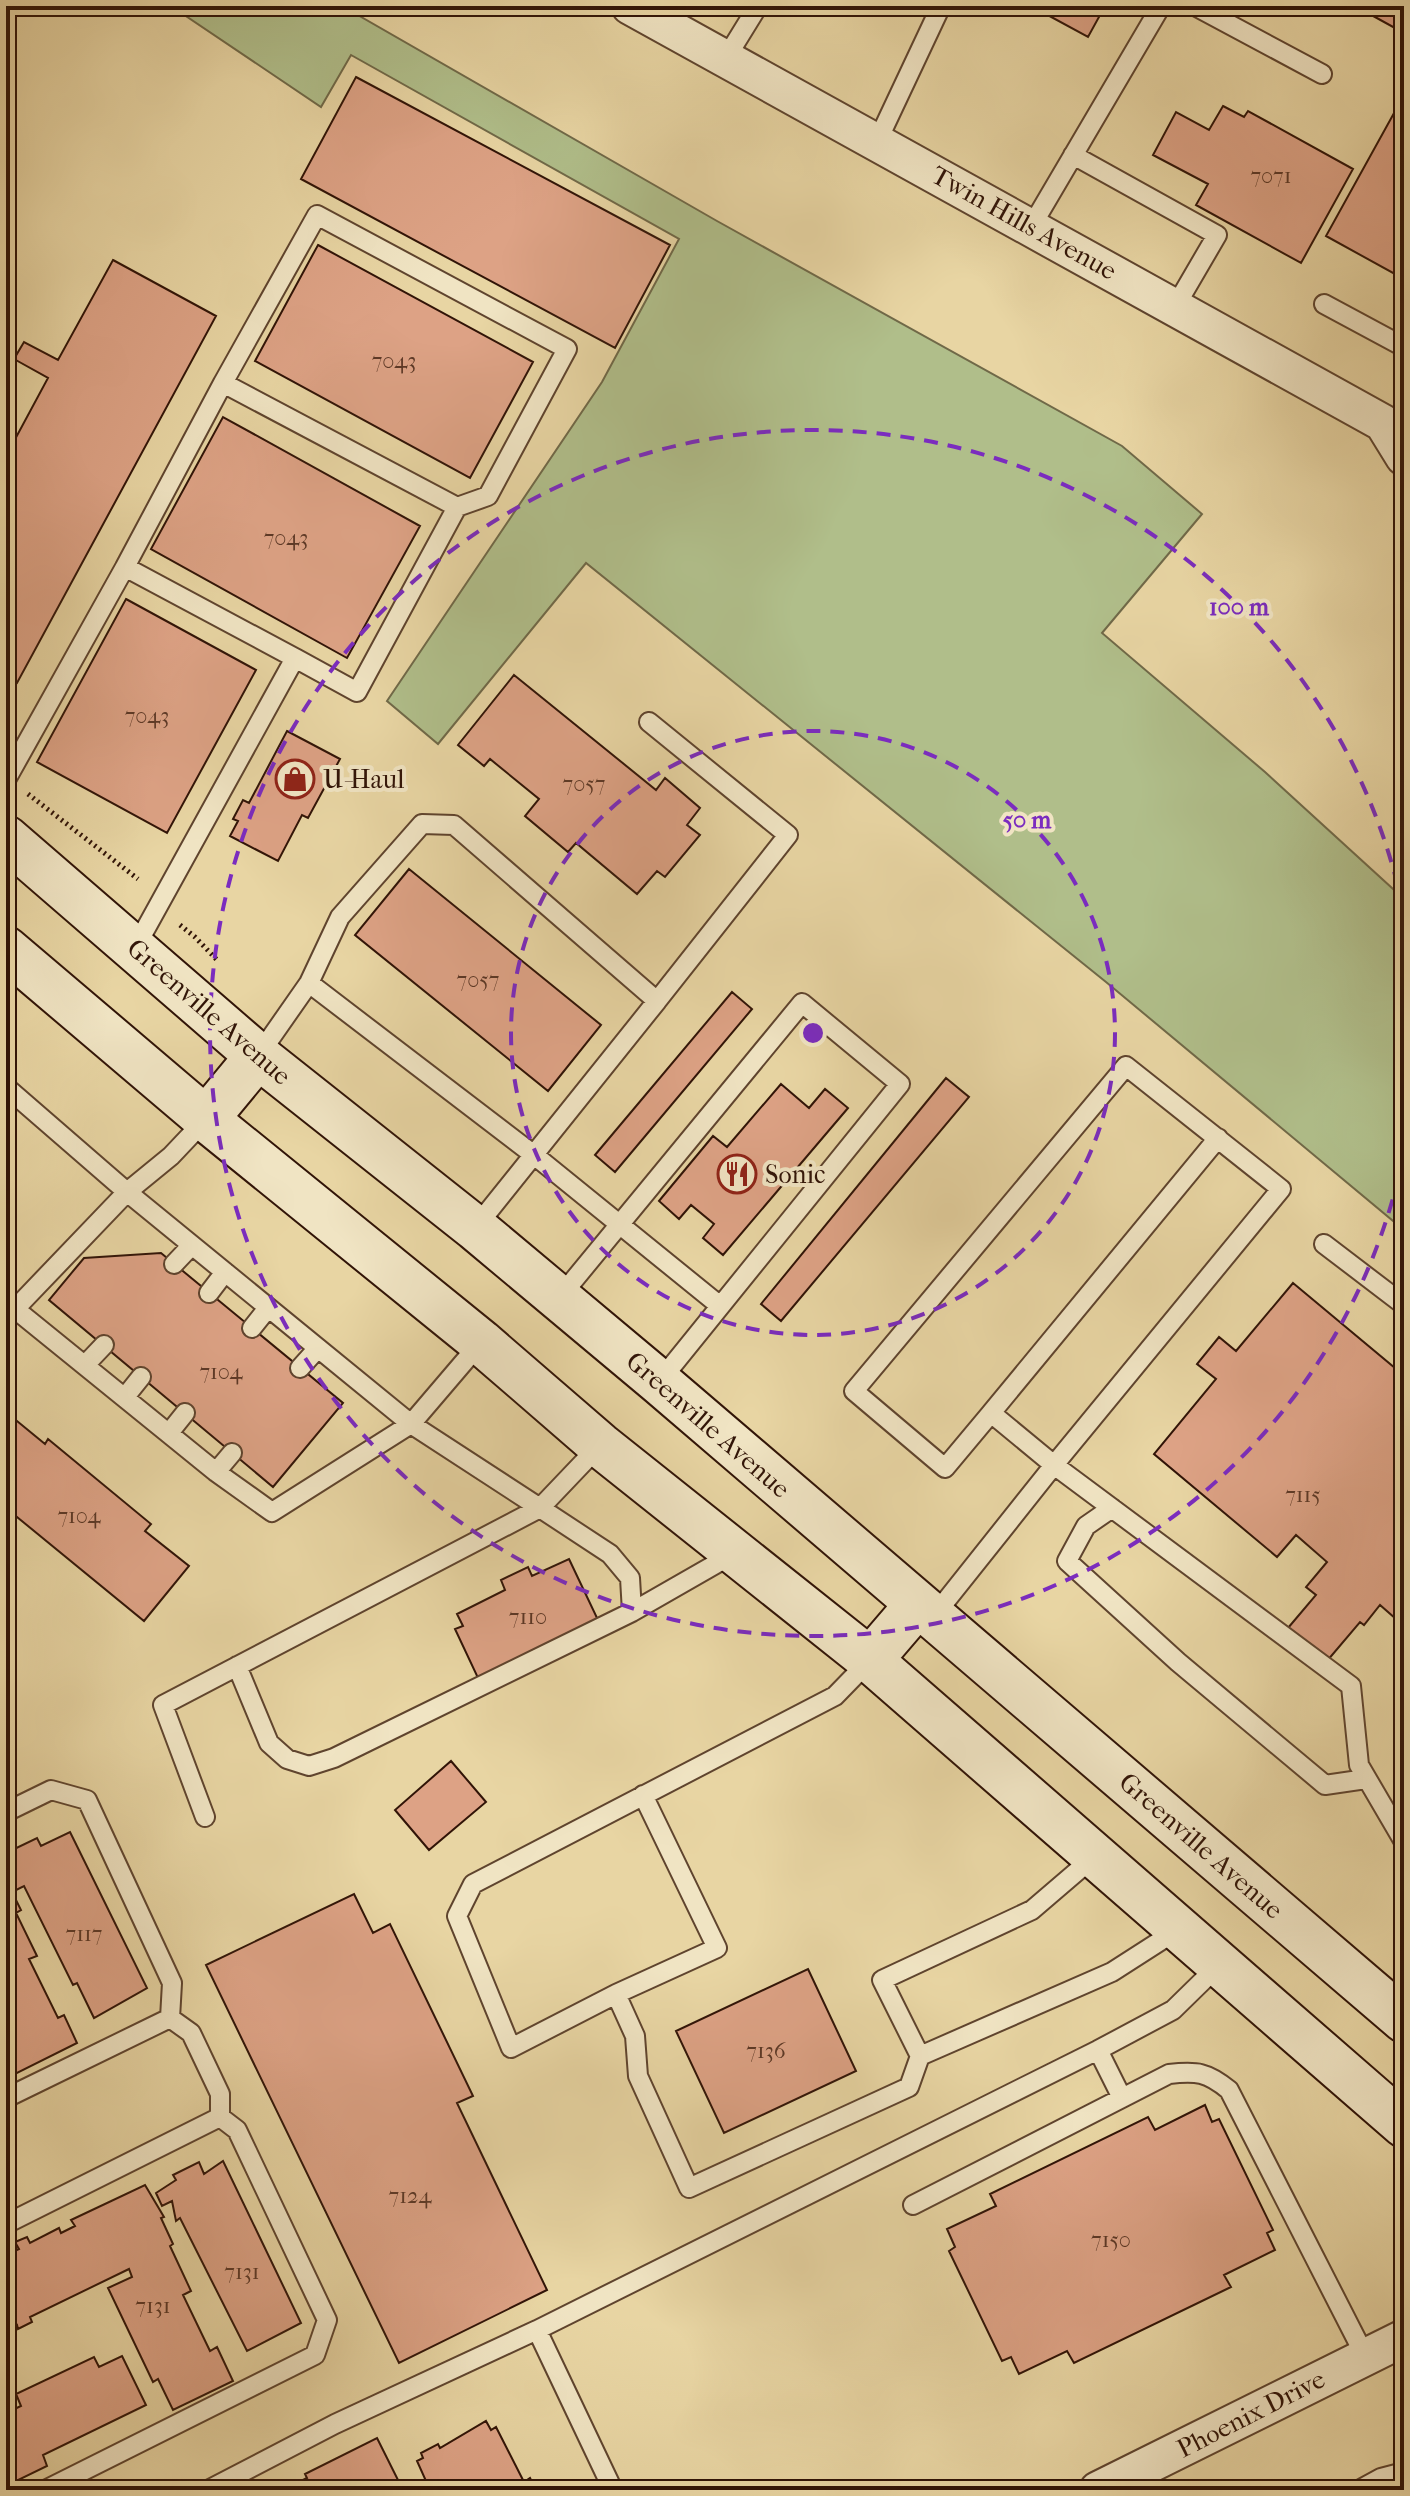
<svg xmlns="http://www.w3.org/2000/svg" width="1410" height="2496" font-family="'IM FELL French Canon',serif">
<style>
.green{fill:#b0be8a;stroke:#706948;stroke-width:2}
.building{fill:#dda285;stroke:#311407;stroke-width:2}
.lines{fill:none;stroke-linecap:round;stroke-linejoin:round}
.lane-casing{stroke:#5f442e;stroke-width:22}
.street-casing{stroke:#5f442e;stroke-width:40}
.secondary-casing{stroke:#311407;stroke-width:48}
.path{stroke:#311407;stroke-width:5;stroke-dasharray:2 4;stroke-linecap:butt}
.lane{stroke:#f0e4c3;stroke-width:18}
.street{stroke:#f0e4c3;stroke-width:36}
.secondary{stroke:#f0e4c3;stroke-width:44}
.ring{fill:none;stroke:#7b2cbf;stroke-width:4;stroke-dasharray:14 10}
.labels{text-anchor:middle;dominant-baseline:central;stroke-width:8;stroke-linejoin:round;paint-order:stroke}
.number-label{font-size:22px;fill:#5c3826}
.street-label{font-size:26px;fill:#311407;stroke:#f0e4c3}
.poi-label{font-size:26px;fill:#311407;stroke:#f0e4c3;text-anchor:start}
.centre{fill:#7b2cbf;stroke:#f0e4c3;stroke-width:4}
.ring-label{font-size:24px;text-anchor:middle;font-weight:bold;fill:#7b2cbf;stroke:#f0e4c3;stroke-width:8;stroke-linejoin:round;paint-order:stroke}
</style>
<rect width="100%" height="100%" fill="#e8d5a3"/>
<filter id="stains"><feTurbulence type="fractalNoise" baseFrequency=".0025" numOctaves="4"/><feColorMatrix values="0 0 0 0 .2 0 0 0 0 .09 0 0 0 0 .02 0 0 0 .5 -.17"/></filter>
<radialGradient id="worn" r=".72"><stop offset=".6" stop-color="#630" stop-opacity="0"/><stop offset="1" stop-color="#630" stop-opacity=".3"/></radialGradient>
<path class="green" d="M 171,6 L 342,6 L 717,221 L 1122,446 L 1202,514 L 1102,633 L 1265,772 L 1404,899 L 1404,1230 L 1106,982 L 586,563 L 438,744 L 387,701 L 602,382 L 679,239 L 351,55 L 321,107 Z"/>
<path class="building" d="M 1031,6 L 1105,6 L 1088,37 Z
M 1355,6 L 1404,6 L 1404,33 Z
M 356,77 L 670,245 L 615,348 L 301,179 Z
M 1404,95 L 1404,279 L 1326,236 Z
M 1223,106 L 1244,117 L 1248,111 L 1353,169 L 1301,263 L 1196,205 L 1208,184 L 1153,155 L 1176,112 L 1209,130 Z
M 318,245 L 533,362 L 470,478 L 255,361 Z
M 113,260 L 216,316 L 17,683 L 6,677 L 6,456 L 48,378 L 14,359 L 24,342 L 58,360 Z
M 223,417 L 420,526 L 347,658 L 151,549 Z
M 126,599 L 256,670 L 167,833 L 37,762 Z
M 514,675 L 656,790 L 665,778 L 700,808 L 687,825 L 700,835 L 665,877 L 657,871 L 637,894 L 576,843 L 568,852 L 525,816 L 539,799 L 490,759 L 484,766 L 458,745 Z
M 287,731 L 340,759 L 308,818 L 302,815 L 278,861 L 230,836 L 238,821 L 233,819 L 243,800 L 249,803 Z
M 409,869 L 601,1025 L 548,1091 L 355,935 Z
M 732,992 L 752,1009 L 615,1172 L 595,1155 Z
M 946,1078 L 969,1097 L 781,1321 L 761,1304 Z
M 781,1084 L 809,1108 L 825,1089 L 848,1108 L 723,1255 L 703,1238 L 714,1224 L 691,1205 L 679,1219 L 659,1201 L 713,1136 L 727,1147 Z
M 161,1253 L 343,1403 L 273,1487 L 49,1300 L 84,1258 Z
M 1293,1283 L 1401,1373 L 1404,1369 L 1404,1626 L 1380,1605 L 1364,1625 L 1360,1622 L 1327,1661 L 1288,1628 L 1316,1595 L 1306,1587 L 1327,1562 L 1296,1535 L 1277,1557 L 1154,1454 L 1216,1379 L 1197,1364 L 1219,1337 L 1236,1351 Z
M 6,1412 L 45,1444 L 48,1439 L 151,1524 L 145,1531 L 189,1566 L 144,1621 L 6,1508 Z
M 569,1559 L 598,1620 L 478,1678 L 455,1629 L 463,1626 L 457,1614 L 505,1590 L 501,1580 L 528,1567 L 532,1576 Z
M 451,1761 L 486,1802 L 429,1850 L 395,1810 Z
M 70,1832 L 147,1988 L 94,2018 L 77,1983 L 73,1985 L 24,1886 L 12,1892 L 21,1910 L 16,1913 L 37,1956 L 29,1959 L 58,2018 L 64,2015 L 77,2043 L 15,2074 L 6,2055 L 6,1853 L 37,1838 L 41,1846 Z
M 354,1894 L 373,1933 L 390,1924 L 473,2096 L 457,2103 L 547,2290 L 399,2363 L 206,1965 Z
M 808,1969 L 856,2071 L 724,2133 L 676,2031 Z
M 1205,2105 L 1212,2122 L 1219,2119 L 1273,2230 L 1267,2233 L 1275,2250 L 1224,2275 L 1231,2287 L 1074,2363 L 1067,2351 L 1019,2374 L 1011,2357 L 1002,2361 L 949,2251 L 955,2247 L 947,2229 L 996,2206 L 990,2194 L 1148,2117 L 1155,2130 Z
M 223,2161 L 301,2323 L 247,2351 L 180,2218 L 176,2221 L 172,2201 L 162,2206 L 156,2193 L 176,2180 L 173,2175 L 199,2162 L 204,2174 Z
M 145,2185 L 164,2217 L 161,2218 L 173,2244 L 170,2246 L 191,2291 L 183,2295 L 210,2351 L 217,2347 L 233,2381 L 173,2410 L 158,2379 L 153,2382 L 108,2288 L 132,2277 L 129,2269 L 30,2317 L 32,2322 L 18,2329 L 17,2325 L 6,2330 L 6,2255 L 19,2249 L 15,2242 L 27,2237 L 30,2243 L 59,2228 L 61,2233 L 75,2226 L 71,2220 Z
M 122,2356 L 146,2405 L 43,2455 L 47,2466 L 6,2486 L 6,2413 L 21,2406 L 16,2394 L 94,2357 L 99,2367 Z
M 486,2421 L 491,2430 L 496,2427 L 524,2482 L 530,2478 L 536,2490 L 430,2490 L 417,2461 L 423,2458 L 421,2453 L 438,2444 L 440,2448 Z
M 377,2438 L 403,2490 L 283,2490 L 307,2478 L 305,2474 Z"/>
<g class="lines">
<defs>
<path id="lane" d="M 1195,6 L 1322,74
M 726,58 L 758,6
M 877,142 L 941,6
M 1073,155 L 1217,235 L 1175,307
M 1031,227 L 1161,6
M 1324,304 L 1404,347
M 223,383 L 317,215 L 567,349 L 488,496 L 457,507
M 125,567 L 223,383 L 457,507 L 357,692 L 295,658
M 649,722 L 788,835 L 657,1001
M 6,780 L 125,567 L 295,658 L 135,948
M 309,983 L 534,1155 L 719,1305
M 258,1056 L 309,983 L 340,917 L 422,824 L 454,825 L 657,1001 L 475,1228
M 6,1087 L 127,1192 L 15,1309 L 216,1472 L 272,1512 L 411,1424 L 540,1508 L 600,1445
M 206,1119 L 171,1156 L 127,1192 L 411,1424 L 481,1342
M 1324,1244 L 1404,1305
M 174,1264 L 192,1245
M 209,1293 L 225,1272
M 559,1298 L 802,1003 L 900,1084 L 659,1382
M 252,1328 L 268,1308
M 85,1365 L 104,1345
M 300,1368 L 318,1348
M 125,1397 L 141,1377
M 991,1413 L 1218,1138
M 169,1433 L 185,1413
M 216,1472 L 232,1453
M 1112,1508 L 1086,1526 L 1067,1561 L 1178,1662 L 1325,1785 L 1366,1779
M 933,1617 L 1054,1465 L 1281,1189 L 1126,1066 L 854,1391 L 945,1468 L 991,1413 L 1054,1465 L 1351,1686 L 1359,1765 L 1404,1842
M 870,1660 L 835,1696 L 473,1884 L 457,1916 L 511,2048 L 616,1994 L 635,2036 L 638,2076 L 689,2188 L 909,2087 L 920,2056 L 882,1980 L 1032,1910 L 1095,1856
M 237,1666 L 269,1743 L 287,1759 L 309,1766 L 334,1758 L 632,1612 L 735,1553
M 6,1812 L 51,1790 L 87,1800 L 172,1983 L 170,2018 L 6,2098
M 205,1817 L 163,1705 L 540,1508 L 610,1554 L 630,1578 L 632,1612
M 616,1994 L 717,1948 L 643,1795
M 170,2018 L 191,2033 L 220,2094 L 220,2117
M 920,2056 L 1112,1972 L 1179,1929
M 1122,2098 L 1098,2050 L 1173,2010 L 1220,1964
M 913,2205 L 1169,2074 C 1197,2071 1207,2072 1229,2090 L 1365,2356
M 6,2224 L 220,2117
M 537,2330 L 613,2490
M 45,2490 L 315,2355 L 327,2320 L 237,2130 L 220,2117
M 208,2490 L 335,2424 L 537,2330 L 1098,2050
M 1359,2490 L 1381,2478 L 1404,2472"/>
<path id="street" d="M 630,6 L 1383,423 L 1404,457
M 1098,2490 L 1404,2338"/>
<path id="secondary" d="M 6,838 L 258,1056 L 475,1228 L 659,1382 L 1404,2020
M 6,949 L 206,1119 L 481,1342 L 600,1445 L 870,1660 L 1404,2125
M 206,1119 L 258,1056
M 870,1660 L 918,1604"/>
</defs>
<use href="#lane" class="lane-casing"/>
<use href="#street" class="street-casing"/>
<use href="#secondary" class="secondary-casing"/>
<path class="path" d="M 28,794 L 138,879
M 180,925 L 195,937 L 219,962"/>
<use href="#lane" class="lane"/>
<use href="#street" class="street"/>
<use href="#secondary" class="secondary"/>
</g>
<g class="ring">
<circle cx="813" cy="1033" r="302"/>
<path d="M1404 1153A603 603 0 1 1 1404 913"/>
</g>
<defs>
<symbol id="shop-ring" viewBox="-11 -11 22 22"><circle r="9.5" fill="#f0e4c3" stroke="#8f2418" stroke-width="1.5"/><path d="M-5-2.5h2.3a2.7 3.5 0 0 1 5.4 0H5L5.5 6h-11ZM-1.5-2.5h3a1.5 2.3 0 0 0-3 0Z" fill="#8f2418"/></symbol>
<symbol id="restaurant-ring" viewBox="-11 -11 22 22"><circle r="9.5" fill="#f0e4c3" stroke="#8f2418" stroke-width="1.5"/><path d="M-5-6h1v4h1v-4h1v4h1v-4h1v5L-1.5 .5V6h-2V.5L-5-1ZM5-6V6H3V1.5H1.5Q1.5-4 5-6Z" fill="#8f2418"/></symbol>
</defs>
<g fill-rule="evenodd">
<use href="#shop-ring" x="273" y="757" width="44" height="44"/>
<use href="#restaurant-ring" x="715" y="1152" width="44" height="44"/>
</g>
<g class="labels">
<g class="number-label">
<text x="1271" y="176">7071</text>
<text x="394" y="361">7043</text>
<text x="286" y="538">7043</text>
<text x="147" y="716">7043</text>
<text x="584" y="784">7057</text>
<text x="478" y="980">7057</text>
<text x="221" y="1372">7104</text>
<text x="1303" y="1495">7115</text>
<text x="79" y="1516">7104</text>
<text x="528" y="1617">7110</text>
<text x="84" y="1934">7117</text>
<text x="766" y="2051">7136</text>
<text x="410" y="2196">7124</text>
<text x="1111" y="2240">7150</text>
<text x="242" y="2272">7131</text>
<text x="153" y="2306">7131</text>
</g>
<g class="street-label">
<text transform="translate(1024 223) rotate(29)">Twin Hills Avenue</text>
<text transform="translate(209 1012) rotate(41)">Greenville Avenue</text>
<text transform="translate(708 1425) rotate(41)">Greenville Avenue</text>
<text transform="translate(1201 1846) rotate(41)">Greenville Avenue</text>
<text transform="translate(1251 2414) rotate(-27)">Phoenix Drive</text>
</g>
<g class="poi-label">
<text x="323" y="779">U-Haul</text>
<text x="765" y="1174">Sonic</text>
</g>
</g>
<circle cx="813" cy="1033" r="12" class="centre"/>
<g class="ring-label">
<text x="1239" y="615">100 m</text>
<text x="1027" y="828">50 m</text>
</g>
<rect width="1410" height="2496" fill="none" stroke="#e8d5a3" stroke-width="32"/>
<rect x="8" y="8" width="1394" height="2480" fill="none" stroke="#311407" stroke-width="4"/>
<rect x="16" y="16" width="1378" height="2464" fill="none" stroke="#311407" stroke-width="2"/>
<rect width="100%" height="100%" filter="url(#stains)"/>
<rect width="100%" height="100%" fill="url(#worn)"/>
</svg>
